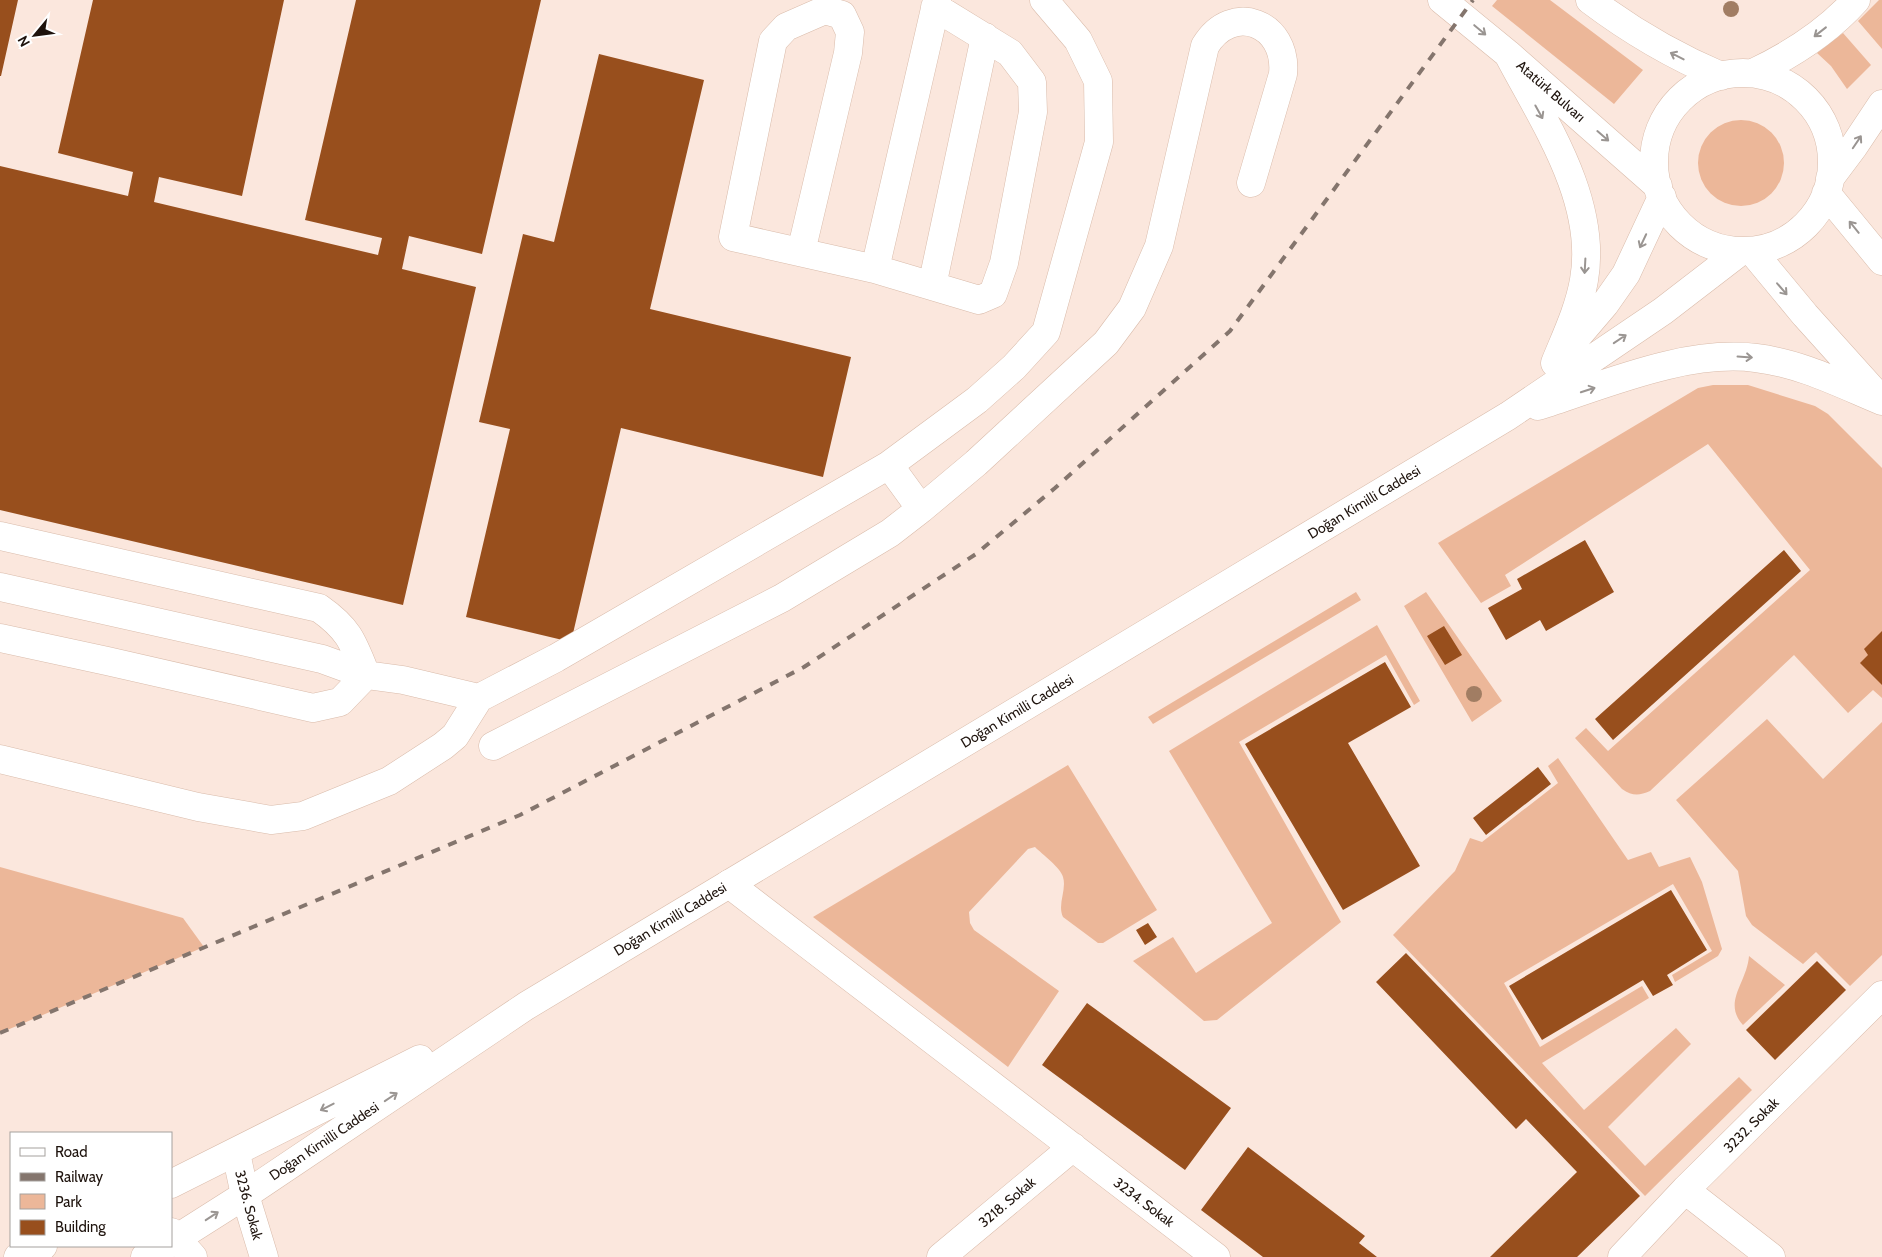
<svg xmlns="http://www.w3.org/2000/svg" width="1882" height="1257" font-family="Cabin,sans-serif">
<style>
.green{fill:#ecb799}
.building{fill:#984f1d}
.lines{fill:none;stroke-linecap:round;stroke-linejoin:round}
.minor-casing{stroke:#d9bbaa;stroke-width:29}
.major-casing{stroke:#d9bbaa;stroke-width:29}
.minor{stroke:#fff;stroke-width:28}
.major{stroke:#fff;stroke-width:28}
.rail{stroke:#84756d;stroke-width:4;stroke-dasharray:9 9;stroke-linecap:butt}
.tree{fill:#a17d63}
.oneway{stroke:#9a9592}
.labels{text-anchor:middle;dominant-baseline:central;stroke-width:4.5;stroke-linejoin:round;paint-order:stroke}
.street-label{font-size:14px;fill:#1e130d;stroke:#fff}
</style>
<rect width="100%" height="100%" fill="#fbe7dd"/>
<path class="green" d="M 1497,0 L 1550,0 L 1643,70 L 1614,104 L 1492,6 Z
M 1879,0 L 1882,0 L 1882,49 L 1858,21 Z
M 1843,33 L 1871,65 L 1847,89 L 1831,66 L 1817,53 Z
M1698 163a43 43 0 1 1 86 0a43 43 0 1 1-86 0Z
M 1713,385 L 1748,385 L 1815,406 L 1828,414 L 1882,468 L 1882,698 L 1873,690 L 1848,713 L 1794,655 L 1650,791 C 1639,796 1632,796 1622,789 L 1575,738 L 1586,728 L 1608,751 L 1810,570 L 1708,444 L 1505,575 L 1511,586 L 1481,603 L 1438,543 L 1698,388 Z
M 1356,592 L 1361,600 L 1153,724 L 1148,717 Z
M 1426,592 L 1502,701 L 1472,722 L 1404,606 Z
M 1377,625 L 1420,701 L 1414,705 L 1386,655 L 1239,742 L 1341,922 L 1217,1020 L 1204,1021 L 1133,961 L 1173,937 L 1196,973 L 1272,923 L 1169,751 Z
M 1767,719 L 1823,779 L 1882,722 L 1882,955 L 1850,986 L 1816,952 L 1803,964 L 1752,925 L 1746,916 L 1738,871 L 1676,800 Z
M 1558,758 L 1628,860 L 1651,852 L 1659,867 L 1690,857 L 1702,882 L 1722,949 L 1718,956 L 1675,982 L 1672,975 L 1712,951 L 1673,884 L 1504,983 L 1540,1047 L 1642,986 L 1649,998 L 1542,1063 L 1584,1110 L 1676,1028 L 1691,1044 L 1608,1127 L 1645,1166 L 1739,1077 L 1752,1090 L 1645,1196 L 1393,935 L 1455,871 L 1470,838 L 1482,842 L 1558,783 L 1548,766 Z
M 1068,765 L 1157,910 L 1103,943 L 1098,943 L 1063,917 C 1057,904 1067,890 1063,877 C 1061,868 1042,854 1035,847 L 1028,849 L 969,912 L 970,923 L 974,930 L 1059,991 L 1008,1067 L 813,917 Z
M 0,867 L 183,918 L 204,947 L 0,1033 Z
M 1749,956 L 1785,985 L 1743,1025 C 1722,1002 1747,983 1749,956 Z"/>
<path class="building" d="M 0,0 L 18,0 L 1,76 L 0,76 Z
M 93,0 L 284,0 L 242,196 L 159,177 L 154,202 L 378,255 L 382,238 L 305,220 L 356,0 L 541,0 L 482,254 L 409,236 L 402,269 L 476,287 L 403,605 L 0,510 L 0,166 L 128,196 L 133,172 L 58,153 Z
M 599,54 L 704,80 L 650,309 L 851,357 L 823,477 L 621,428 L 571,642 L 466,617 L 510,429 L 479,422 L 523,234 L 554,242 Z
M 1585,540 L 1614,592 L 1546,631 L 1540,620 L 1506,640 L 1488,608 L 1522,589 L 1517,579 Z
M 1784,550 L 1801,571 L 1613,740 L 1595,719 Z
M 1444,626 L 1462,655 L 1445,665 L 1427,636 Z
M 1882,631 L 1882,685 L 1860,663 L 1868,655 L 1864,649 Z
M 1385,662 L 1411,707 L 1348,743 L 1420,866 L 1343,910 L 1245,744 Z
M 1538,767 L 1551,784 L 1486,835 L 1473,818 Z
M 1671,890 L 1707,950 L 1667,975 L 1673,985 L 1653,996 L 1643,980 L 1542,1040 L 1509,986 Z
M 1148,923 L 1157,937 L 1145,945 L 1136,930 Z
M 1406,953 L 1640,1196 L 1577,1257 L 1490,1257 L 1577,1172 L 1526,1119 L 1516,1129 L 1376,982 Z
M 1817,961 L 1846,990 L 1775,1060 L 1746,1030 Z
M 1087,1003 L 1231,1108 L 1185,1170 L 1042,1065 Z
M 1248,1147 L 1365,1236 L 1359,1243 L 1377,1257 L 1263,1257 L 1201,1210 Z"/>
<g class="lines">
<defs>
<path id="minor" d="M 801,252 L 848,53 L 850,32 L 842,15 L 825,10 L 786,27 L 773,41 L 733,237 L 875,269 L 937,0
M 875,269 L 979,300 L 993,294 L 1004,263 L 1033,112 L 1032,82 L 1010,53 L 935,7
M 932,286 L 985,37
M 889,465 L 921,509 L 976,463 L 1106,343 L 1132,308 L 1159,246 L 1205,46 C 1232,1 1288,23 1283,74 L 1251,183
M 0,536 L 319,608 C 349,629 353,642 366,675
M 0,587 L 322,659 L 366,675
M 0,638 L 107,661 L 313,708 L 340,702 L 366,675 L 403,680 L 479,698 L 556,658 L 889,465 L 977,400 L 1014,367 L 1046,332 L 1099,142 L 1098,81 L 1078,40 L 1044,0
M 493,746 L 782,598 L 890,533 L 921,509
M 0,759 L 198,807 L 271,820 L 303,816 L 389,781 L 443,746 L 455,736 L 479,698
M 729,884 L 1216,1257
M 236,1153 L 245,1195 L 264,1257
M 1685,1190 L 1771,1257
M 171,1232 L 193,1257
M 941,1257 L 1073,1147
M 1622,1257 L 1685,1190 L 1882,995"/>
<path id="major" d="M 1442,0 L 1508,54 L 1658,186
M 1590,0 C 1631,31 1674,56 1721,76
M 1508,54 C 1543,121 1598,200 1584,280 C 1579,309 1566,336 1555,363
M 1753,73 C 1791,55 1828,31 1856,0
M1654 162a89 89 0 1 1 178 0a89 89 0 1 1-178 0Z
M 1830,178 L 1854,146 L 1882,104
M 1826,193 L 1882,261
M 1752,251 L 1805,315 L 1877,395
M 1570,345 L 1605,304 L 1626,274 L 1662,197
M 1538,406 C 1604,385 1686,349 1756,358 C 1800,363 1841,384 1882,401
M 171,1184 L 420,1059
M 171,1242 L 245,1195 L 526,1006 L 1508,416 L 1663,311 L 1741,251
M 18,1257 L 43,1246
M 145,1257 L 165,1246"/>
</defs>
<use href="#minor" class="minor-casing"/>
<use href="#major" class="major-casing"/>
<use href="#minor" class="minor"/>
<use href="#major" class="major"/>
<path class="rail" d="M 0,1033 L 520,815 L 804,667 L 976,554 L 1055,488 L 1230,331 L 1473,0"/>
</g>
<g class="tree">
<circle cx="1731" cy="9" r="8"/>
<circle cx="1474" cy="694" r="8"/>
</g>
<defs><path id="oneway-shaft" d="M-6 0H5M1.5-3L5.5 0L1.5 3" fill="none" stroke-width="1.6" stroke-linecap="round" stroke-linejoin="round" transform="scale(1.25)"/></defs>
<g class="oneway">
<use href="#oneway-shaft" transform="translate(1480 30) rotate(40)"/>
<use href="#oneway-shaft" transform="translate(1820 32) rotate(142)"/>
<use href="#oneway-shaft" transform="translate(1677 56) rotate(-153)"/>
<use href="#oneway-shaft" transform="translate(1539 112) rotate(61)"/>
<use href="#oneway-shaft" transform="translate(1603 136) rotate(41)"/>
<use href="#oneway-shaft" transform="translate(1857 142) rotate(-56)"/>
<use href="#oneway-shaft" transform="translate(1854 227) rotate(-129)"/>
<use href="#oneway-shaft" transform="translate(1643 241) rotate(115)"/>
<use href="#oneway-shaft" transform="translate(1585 266) rotate(93)"/>
<use href="#oneway-shaft" transform="translate(1782 289) rotate(49)"/>
<use href="#oneway-shaft" transform="translate(1620 339) rotate(-34)"/>
<use href="#oneway-shaft" transform="translate(1745 357) rotate(4)"/>
<use href="#oneway-shaft" transform="translate(1588 390) rotate(-18)"/>
<use href="#oneway-shaft" transform="translate(391 1097) rotate(-34)"/>
<use href="#oneway-shaft" transform="translate(327 1107) rotate(153)"/>
<use href="#oneway-shaft" transform="translate(212 1216) rotate(-33)"/>
</g>
<g class="labels">
<g class="street-label">
<text transform="translate(1551 91) rotate(41)">Atatürk Bulvarı</text>
<text transform="translate(1364 502) rotate(-31)">Doğan Kimilli Caddesi</text>
<text transform="translate(1017 711) rotate(-31)">Doğan Kimilli Caddesi</text>
<text transform="translate(670 919) rotate(-31)">Doğan Kimilli Caddesi</text>
<text transform="translate(1751 1125) rotate(-45)">3232. Sokak</text>
<text transform="translate(324 1141) rotate(-34)">Doğan Kimilli Caddesi</text>
<text transform="translate(1007 1202) rotate(-40)">3218. Sokak</text>
<text transform="translate(1144 1202) rotate(37)">3234. Sokak</text>
<text transform="translate(249 1205) rotate(75)">3236. Sokak</text>
</g>
</g>
<rect x="10" y="1132" width="162" height="115" fill="#ffffff" stroke="#a5a19e"/>
<rect x="20" y="1148" width="25" height="8" fill="#ffffff" stroke="#a5a19e"/>
<text x="55" y="1157" font-size="15" fill="#1e130d">Road</text>
<rect x="20" y="1173" width="25" height="8" fill="#84756d" stroke="#a5a19e"/>
<text x="55" y="1182" font-size="15" fill="#1e130d">Railway</text>
<rect x="20" y="1194" width="25" height="15" fill="#ecb799" stroke="#a5a19e"/>
<text x="55" y="1207" font-size="15" fill="#1e130d">Park</text>
<rect x="20" y="1220" width="25" height="15" fill="#984f1d" stroke="#a5a19e"/>
<text x="55" y="1232" font-size="15" fill="#1e130d">Building</text>
<g transform="translate(35 35) rotate(241)" stroke="#ffffff" stroke-width="4" paint-order="stroke">
<path d="M0-4L9 19L0 12L-9 19Z" fill="#1e130d"/>
<text y="-8" font-size="14" font-weight="bold" text-anchor="middle" fill="#1e130d">N</text>
</g>
</svg>
